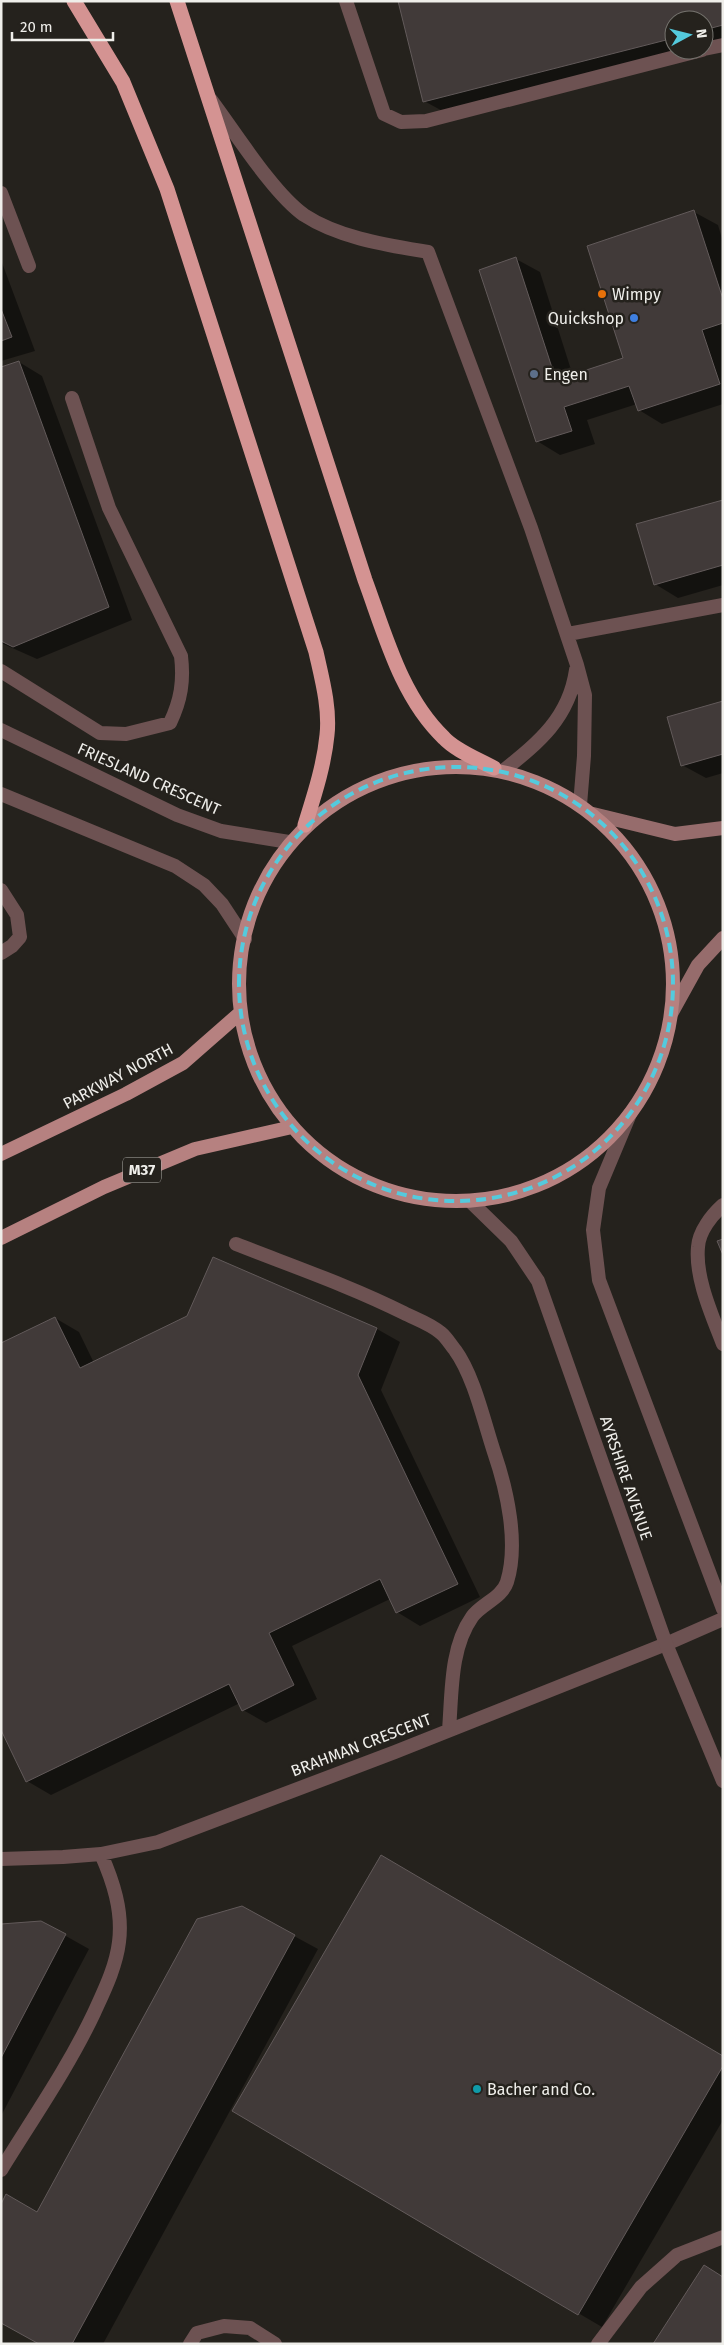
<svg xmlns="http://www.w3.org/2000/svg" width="724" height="2345" font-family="'Fira Sans',sans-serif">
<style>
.shadow{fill:#0007}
.building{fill:#413a39;stroke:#625a5a}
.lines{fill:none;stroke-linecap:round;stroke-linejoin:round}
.service{stroke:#6d5252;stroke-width:14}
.minor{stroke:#6d5252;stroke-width:14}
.secondary{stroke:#966c6c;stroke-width:14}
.primary{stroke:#b68180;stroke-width:14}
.motorway{stroke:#d49392;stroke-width:15}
.marked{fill:none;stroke:#54cadd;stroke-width:4;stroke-dasharray:10 6;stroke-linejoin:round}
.food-dot{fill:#e8710a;stroke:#25221d;stroke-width:2}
.shop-dot{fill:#3f7fe0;stroke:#25221d;stroke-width:2}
.service-dot{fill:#5c6f8a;stroke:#25221d;stroke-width:2}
.culture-dot{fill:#0f9aa8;stroke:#25221d;stroke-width:2}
.labels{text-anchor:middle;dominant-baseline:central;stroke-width:5;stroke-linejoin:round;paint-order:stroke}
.shield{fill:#25221d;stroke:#b2b1ac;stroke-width:1}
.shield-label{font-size:15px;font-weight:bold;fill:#efeeea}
.poi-label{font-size:16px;fill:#efeeea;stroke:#25221d;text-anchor:start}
.street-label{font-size:16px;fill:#efeeea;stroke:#25221d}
</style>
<rect width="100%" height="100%" fill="#25221d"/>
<path class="shadow" d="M 723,1 L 723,44 L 704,49 L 704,20 L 674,20 L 674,50 L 700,50 L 448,114 L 424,101 Z
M 694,212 L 718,225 L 723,242 L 723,404 L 662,424 L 639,410 L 637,404 L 587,420 L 595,444 L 560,455 L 537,441 L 516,259 L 540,272 L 573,376 L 625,359 Z
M 1,260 L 35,351 L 1,361 Z
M 19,362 L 42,376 L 132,620 L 37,659 L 1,643 L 1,368 Z
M 723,501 L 723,585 L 678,598 L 655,584 Z
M 723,702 L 723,773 L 706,778 L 682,765 Z
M 213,1258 L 377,1329 L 400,1342 L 381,1390 L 480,1597 L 420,1626 L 397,1612 L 390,1599 L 292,1646 L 317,1699 L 266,1723 L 243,1710 L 240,1703 L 51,1795 L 27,1781 L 55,1318 L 79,1332 L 94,1363 L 188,1317 Z
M 41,1922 L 89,1949 L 1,2116 L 1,1926 Z
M 294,1936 L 318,1949 L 103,2344 L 40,2344 L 38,2214 Z
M 723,2057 L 723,2120 L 602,2327 L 234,2111 Z"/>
<path class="building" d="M 398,1 L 723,1 L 723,25 L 704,30 L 704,20 L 674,20 L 674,38 L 423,102 Z
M 694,210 L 723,299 L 723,323 L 702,330 L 720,384 L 638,411 L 629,386 L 564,407 L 572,431 L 536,442 L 479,270 L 516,257 L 556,380 L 623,358 L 587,246 Z
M 1,309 L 12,337 L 1,341 Z
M 19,361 L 109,607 L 13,647 L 1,641 L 1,367 Z
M 723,500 L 723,565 L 654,585 L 636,524 Z
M 723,701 L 723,754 L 681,766 L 667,717 Z
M 723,1239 L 723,1255 L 717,1241 Z
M 213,1257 L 377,1328 L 358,1375 L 458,1584 L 396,1613 L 380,1579 L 269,1633 L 294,1685 L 242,1711 L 229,1684 L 26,1782 L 1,1730 L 1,1343 L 55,1317 L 80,1368 L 187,1316 Z
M 381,1855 L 723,2056 L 723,2066 L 578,2315 L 232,2111 Z
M 242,1906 L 295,1935 L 72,2344 L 39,2344 L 1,2323 L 1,2204 L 6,2194 L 37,2212 L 197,1919 Z
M 41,1921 L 66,1934 L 1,2058 L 1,1924 Z
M 704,2265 L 723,2277 L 723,2344 L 653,2344 Z"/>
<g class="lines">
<path class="service" d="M 346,1 L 384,114 L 401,122 L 426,121 L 702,50
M 704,49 L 723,45
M 211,100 C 235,132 273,193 304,215 C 339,238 387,245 428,252 L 531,528 L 577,665 L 585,695 L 584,756 L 580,805
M 1,193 L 29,266
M 568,634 L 723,605
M 1,671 L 100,733 L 126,734 L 170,723 C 181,700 184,681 181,656 L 109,508 L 72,398
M 1,730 L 177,815 L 221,831 L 289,842
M 503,771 C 539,742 569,718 576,670
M 1,794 L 175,866 L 204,885 L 222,904 L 245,939
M 1,890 L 17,915 L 20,937 L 12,946 L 1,953
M 723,1205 C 712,1215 699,1231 698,1247 C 695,1278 712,1315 723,1344
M 236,1244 C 292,1266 350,1286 404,1313 C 416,1319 431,1324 441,1333 C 446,1337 451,1345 455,1350 C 474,1376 484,1422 494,1452 C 507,1490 519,1543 507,1582 C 502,1598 481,1604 472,1617 C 450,1648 452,1693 449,1730
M 1,1859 L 63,1857 L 101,1854 L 158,1842 L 395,1752 L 666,1644 L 723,1619
M 1,2170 C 33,2118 68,2068 94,2013 C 104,1991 116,1967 119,1942 C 123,1911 113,1881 101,1854
M 190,2344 L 197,2333 L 224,2326 L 250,2328 L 275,2344
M 598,2344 L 641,2287 L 677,2255 L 723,2237"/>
<path class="minor" d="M 630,1114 L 599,1188 L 593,1230 L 599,1280 L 723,1609
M 472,1203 L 511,1241 L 538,1281 L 666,1644 L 723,1781"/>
<path class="secondary" d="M 593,814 L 675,834 L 723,828
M 672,1012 L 698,965 L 723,938"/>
<path class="primary" d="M239 984a217 217 0 1 1 434 0a217 217 0 1 1-434 0Z
M 1,1154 L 126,1094 L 183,1063 L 240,1013
M 1,1238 L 104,1187 L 195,1149 L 292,1127"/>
<path class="motorway" d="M 74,1 L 123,82 L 167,189 L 316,652 C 322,679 330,708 327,735 C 324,766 314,796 305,825
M 177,1 L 365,580 C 385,634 401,697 444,738 C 456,751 478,759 494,768"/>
</g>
<path class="marked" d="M239 984a217 217 0 1 1 434 0a217 217 0 1 1-434 0Z"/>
<circle class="food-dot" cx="602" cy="294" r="5"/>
<circle class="shop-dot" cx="634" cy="318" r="5"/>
<circle class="service-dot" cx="534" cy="374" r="5"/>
<circle class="culture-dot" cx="477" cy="2089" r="5"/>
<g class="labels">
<rect class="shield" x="123" y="1157.5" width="38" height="25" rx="4"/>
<g class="shield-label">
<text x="142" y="1170">M37</text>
</g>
<g class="poi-label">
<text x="612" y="294">Wimpy</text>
<text x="624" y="318" text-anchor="end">Quickshop</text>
<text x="544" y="374">Engen</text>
<text x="487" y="2089">Bacher and Co.</text>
</g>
<g class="street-label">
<text transform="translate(149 779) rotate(24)">FRIESLAND CRESCENT</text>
<text transform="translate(118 1076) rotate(-28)">PARKWAY NORTH</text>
<text transform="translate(626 1478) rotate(71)">AYRSHIRE AVENUE</text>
<text transform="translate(361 1745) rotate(-21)">BRAHMAN CRESCENT</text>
</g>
</g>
<rect width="724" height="2345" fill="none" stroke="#efeeea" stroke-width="5"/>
<g transform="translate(689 35) rotate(83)"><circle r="24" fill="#25221d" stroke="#76746f"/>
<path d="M0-4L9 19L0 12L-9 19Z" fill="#54cadd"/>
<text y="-8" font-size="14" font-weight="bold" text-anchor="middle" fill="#efeeea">N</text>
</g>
<path d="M12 32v8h101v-8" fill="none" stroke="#efeeea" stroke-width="2.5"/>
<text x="20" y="32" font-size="15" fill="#efeeea" stroke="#25221d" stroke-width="4" paint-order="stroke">20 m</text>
</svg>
